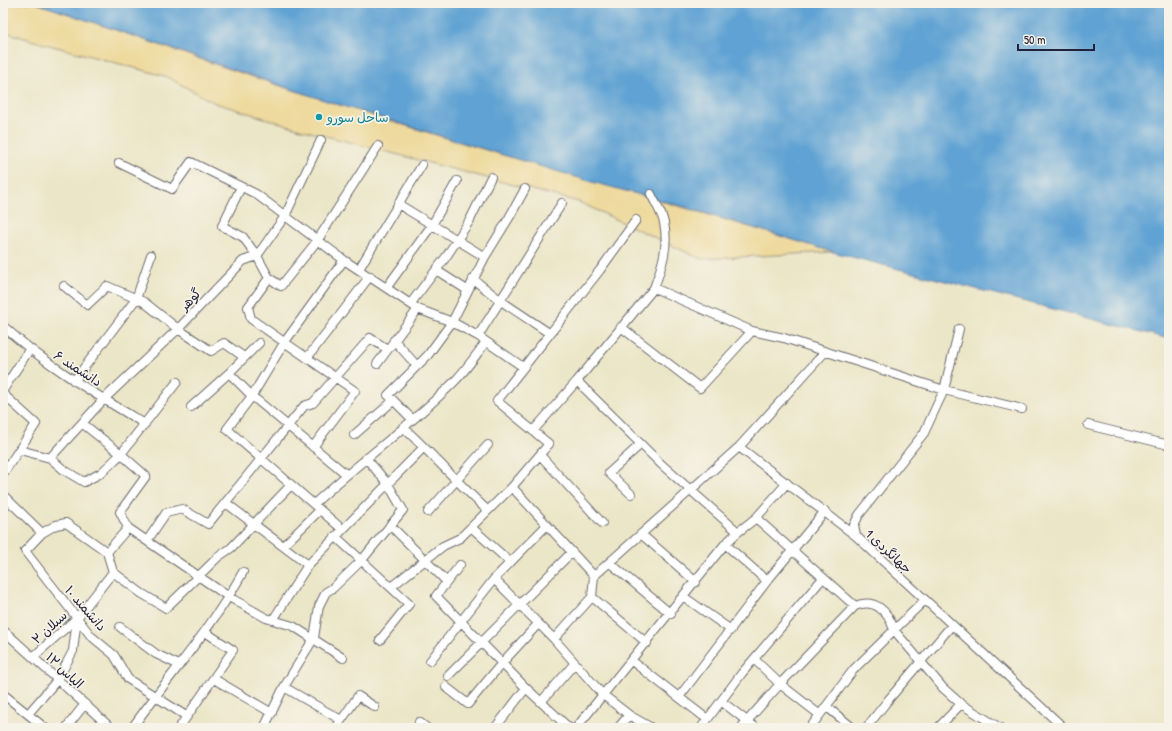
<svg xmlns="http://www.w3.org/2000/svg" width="1172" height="731" font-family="'Patrick Hand','Playpen Sans Arabic',sans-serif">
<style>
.sand{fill:#eeda9e;stroke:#887e6c}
.water{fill:#5ea2d3;stroke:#406287}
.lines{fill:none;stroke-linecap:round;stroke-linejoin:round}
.street-casing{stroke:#69676c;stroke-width:10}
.street{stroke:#fff;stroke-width:8}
.culture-dot{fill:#0f9aa8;stroke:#f7f3e8;stroke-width:1.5}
.labels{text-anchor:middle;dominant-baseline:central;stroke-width:3.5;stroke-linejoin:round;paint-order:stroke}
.culture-label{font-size:13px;fill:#0d838f;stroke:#f7f3e8;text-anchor:start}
.street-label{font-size:13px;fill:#22223b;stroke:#f7f3e8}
</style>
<rect width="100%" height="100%" fill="#f7f3e8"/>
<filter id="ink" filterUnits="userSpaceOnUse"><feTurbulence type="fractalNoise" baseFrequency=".025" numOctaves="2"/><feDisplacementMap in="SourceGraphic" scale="8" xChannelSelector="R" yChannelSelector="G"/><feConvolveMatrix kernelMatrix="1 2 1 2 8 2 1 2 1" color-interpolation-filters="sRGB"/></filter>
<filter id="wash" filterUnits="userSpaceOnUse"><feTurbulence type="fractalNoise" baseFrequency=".012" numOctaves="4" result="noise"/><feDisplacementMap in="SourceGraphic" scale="16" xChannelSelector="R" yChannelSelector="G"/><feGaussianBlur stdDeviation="0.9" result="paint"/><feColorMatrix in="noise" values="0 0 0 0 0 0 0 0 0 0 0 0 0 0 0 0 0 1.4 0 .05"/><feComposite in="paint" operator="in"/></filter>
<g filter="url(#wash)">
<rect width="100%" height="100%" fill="#ece6c8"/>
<path class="sand" d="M 3,3 L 36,3 C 134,36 231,71 330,102 C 497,156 666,201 833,252 L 701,259 L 579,202 L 307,131 L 215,103 L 165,76 L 34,41 L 3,31 Z"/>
<path class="water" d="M 36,3 L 1169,3 L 1169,339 L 833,252 L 682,206 L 592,182 L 330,102 Z"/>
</g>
<g filter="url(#ink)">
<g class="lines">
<defs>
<path id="street" d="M 119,163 L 172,189 L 191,162 L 256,194 L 344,260 L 418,309 L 452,322 L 478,336 L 523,367
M 241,187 L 222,226 L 243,237 L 257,256 L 269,278 L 281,286 L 317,241 L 378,146
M 651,194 C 655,203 662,213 664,223 C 669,246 662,266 654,288
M 398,204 L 485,257
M 359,269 L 422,165
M 436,270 L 467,290
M 269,278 L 248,307 L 251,319 L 355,391 L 313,447
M 473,279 L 501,301 L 549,333
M 64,286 L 87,305 L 107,286 L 144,302 L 178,329 L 211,351 L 224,343 L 244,357
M 387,287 L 432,225 L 457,181
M 411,303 L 446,257 L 470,220 L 491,177
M 3,326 C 46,365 95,394 145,424
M 621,327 L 700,388 L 752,331
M 959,329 L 944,390 L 924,433 L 859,515 L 854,525 L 856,536 L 1064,728
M 478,336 L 562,203
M 394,340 L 417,366
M 307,358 L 370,276
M 377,364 L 418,309
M 229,373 L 252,396 L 346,474
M 74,381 L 136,299 L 151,255
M 177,382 L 121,454 L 146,476 L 120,512 L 128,528 L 229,597 L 266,618 L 293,626 L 343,658
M 3,390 L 29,350
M 3,394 L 36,424 L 3,474
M 191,407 L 229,373 L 259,343
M 412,419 L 388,395 L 428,355 L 452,322 L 485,257 L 509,218 L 525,189
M 1088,425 L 1169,445
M 403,427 C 432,454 458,483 487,510
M 533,431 L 577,381 L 654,288 L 752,331 L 784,338 L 944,390 L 1022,409
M 354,435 L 393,401
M 739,447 L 856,536
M 20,450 L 50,458 L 104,399 L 178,329 L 243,261 L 257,256 L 285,216 L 321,140
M 540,455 L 602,523
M 50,458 L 64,470 L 84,482 L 101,473 L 121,454 L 82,423
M 631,494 L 609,473 L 641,444
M 3,495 L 42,533 L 25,551 L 91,636 L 114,655 L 128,679 L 186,716
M 226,503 L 308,565
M 314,504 C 359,462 410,426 454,382 C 466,370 476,355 486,342
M 428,512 L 488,445
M 756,518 L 855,606
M 390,525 L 447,582
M 471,527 L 510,562
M 342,529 L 227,429 L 252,396 L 284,343 L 344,260
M 738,532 L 756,518 L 787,483
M 42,533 L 56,525 L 66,523 L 107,552
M 641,534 L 696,582
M 335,536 L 409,604 L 380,640
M 147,541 L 166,513 L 182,509 L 208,524 L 304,406 L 313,403 L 370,338 L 387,349
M 725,544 L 767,581
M 283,546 L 320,510
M 610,563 L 671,614
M 460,565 L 436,596 L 526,688 L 569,728
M 113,572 L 141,593 L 166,608 L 218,557 L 231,548 L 291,485
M 594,576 L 739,447 L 825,352
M 494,579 L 554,639 L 602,694 L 629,715 L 652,728
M 391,587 L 443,546 L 460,538 L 512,487
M 592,597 L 647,643
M 684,597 L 731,630
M 273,620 L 308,565 L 424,447
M 120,627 L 156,654 L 179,665
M 3,630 L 111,728
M 554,639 L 592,597 L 594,576 L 512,487 L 549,444 L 497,401 L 600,270 L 636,220
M 33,657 L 77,618 L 113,572 L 107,552 L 128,528
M 754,659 L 780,684 L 820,715
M 430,661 L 494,579 L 547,525
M 632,661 L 707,719
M 448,676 L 572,552
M 214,679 L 272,713
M 284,687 L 341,720
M 446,687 L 468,704 L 502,663 L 538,624
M 3,694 L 45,728
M 679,697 L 767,581 L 825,511
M 721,701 L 756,728
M 541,702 L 575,663
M 827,707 L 853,728
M 28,714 L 58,679 L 73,651 L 77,618
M 419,722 L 427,728
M 66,728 L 85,704
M 132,728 C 169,676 212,628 243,572
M 179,728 L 233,650 L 205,632
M 264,728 L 284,687 L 314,638 L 319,606 L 326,592 L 333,588 L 362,560 L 403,510 L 388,484 L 366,458
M 336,728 L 358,696 L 375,707
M 495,728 L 526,688
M 576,728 L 725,544 L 738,532 L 661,464 L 577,381
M 618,728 L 629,715
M 701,728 L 742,673 L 823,578
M 741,728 L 780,684 L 855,606 C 875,598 888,611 894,630 L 943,688 L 961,704 L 1000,728
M 810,728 L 854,669 L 925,600
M 866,728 L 889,699 L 952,625
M 938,728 L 961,704"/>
</defs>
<use href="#street" class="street-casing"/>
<use href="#street" class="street"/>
</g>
</g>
<circle class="culture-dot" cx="319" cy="117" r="4"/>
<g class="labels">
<g class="culture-label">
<text x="327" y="117">ساحل سورو</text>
</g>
<g class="street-label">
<text transform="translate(190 299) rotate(-47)">گوهر</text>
<text transform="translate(78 368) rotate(33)">دانشمند ۶</text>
<text transform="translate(889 551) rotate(43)">جهانگردی 1</text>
<text transform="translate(86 608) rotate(49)">دانشمند ۱۰</text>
<text transform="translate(49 627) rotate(-42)">سبلان ۲</text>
<text transform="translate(65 670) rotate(43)">الیاس ۱۲</text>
</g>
</g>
<rect width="1172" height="731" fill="none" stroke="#f7f3e8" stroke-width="16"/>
<path d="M1018 44v6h76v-6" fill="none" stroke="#22223b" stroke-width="2"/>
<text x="1024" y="44" font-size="12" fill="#22223b" stroke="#f7f3e8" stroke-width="3" paint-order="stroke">50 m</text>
</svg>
